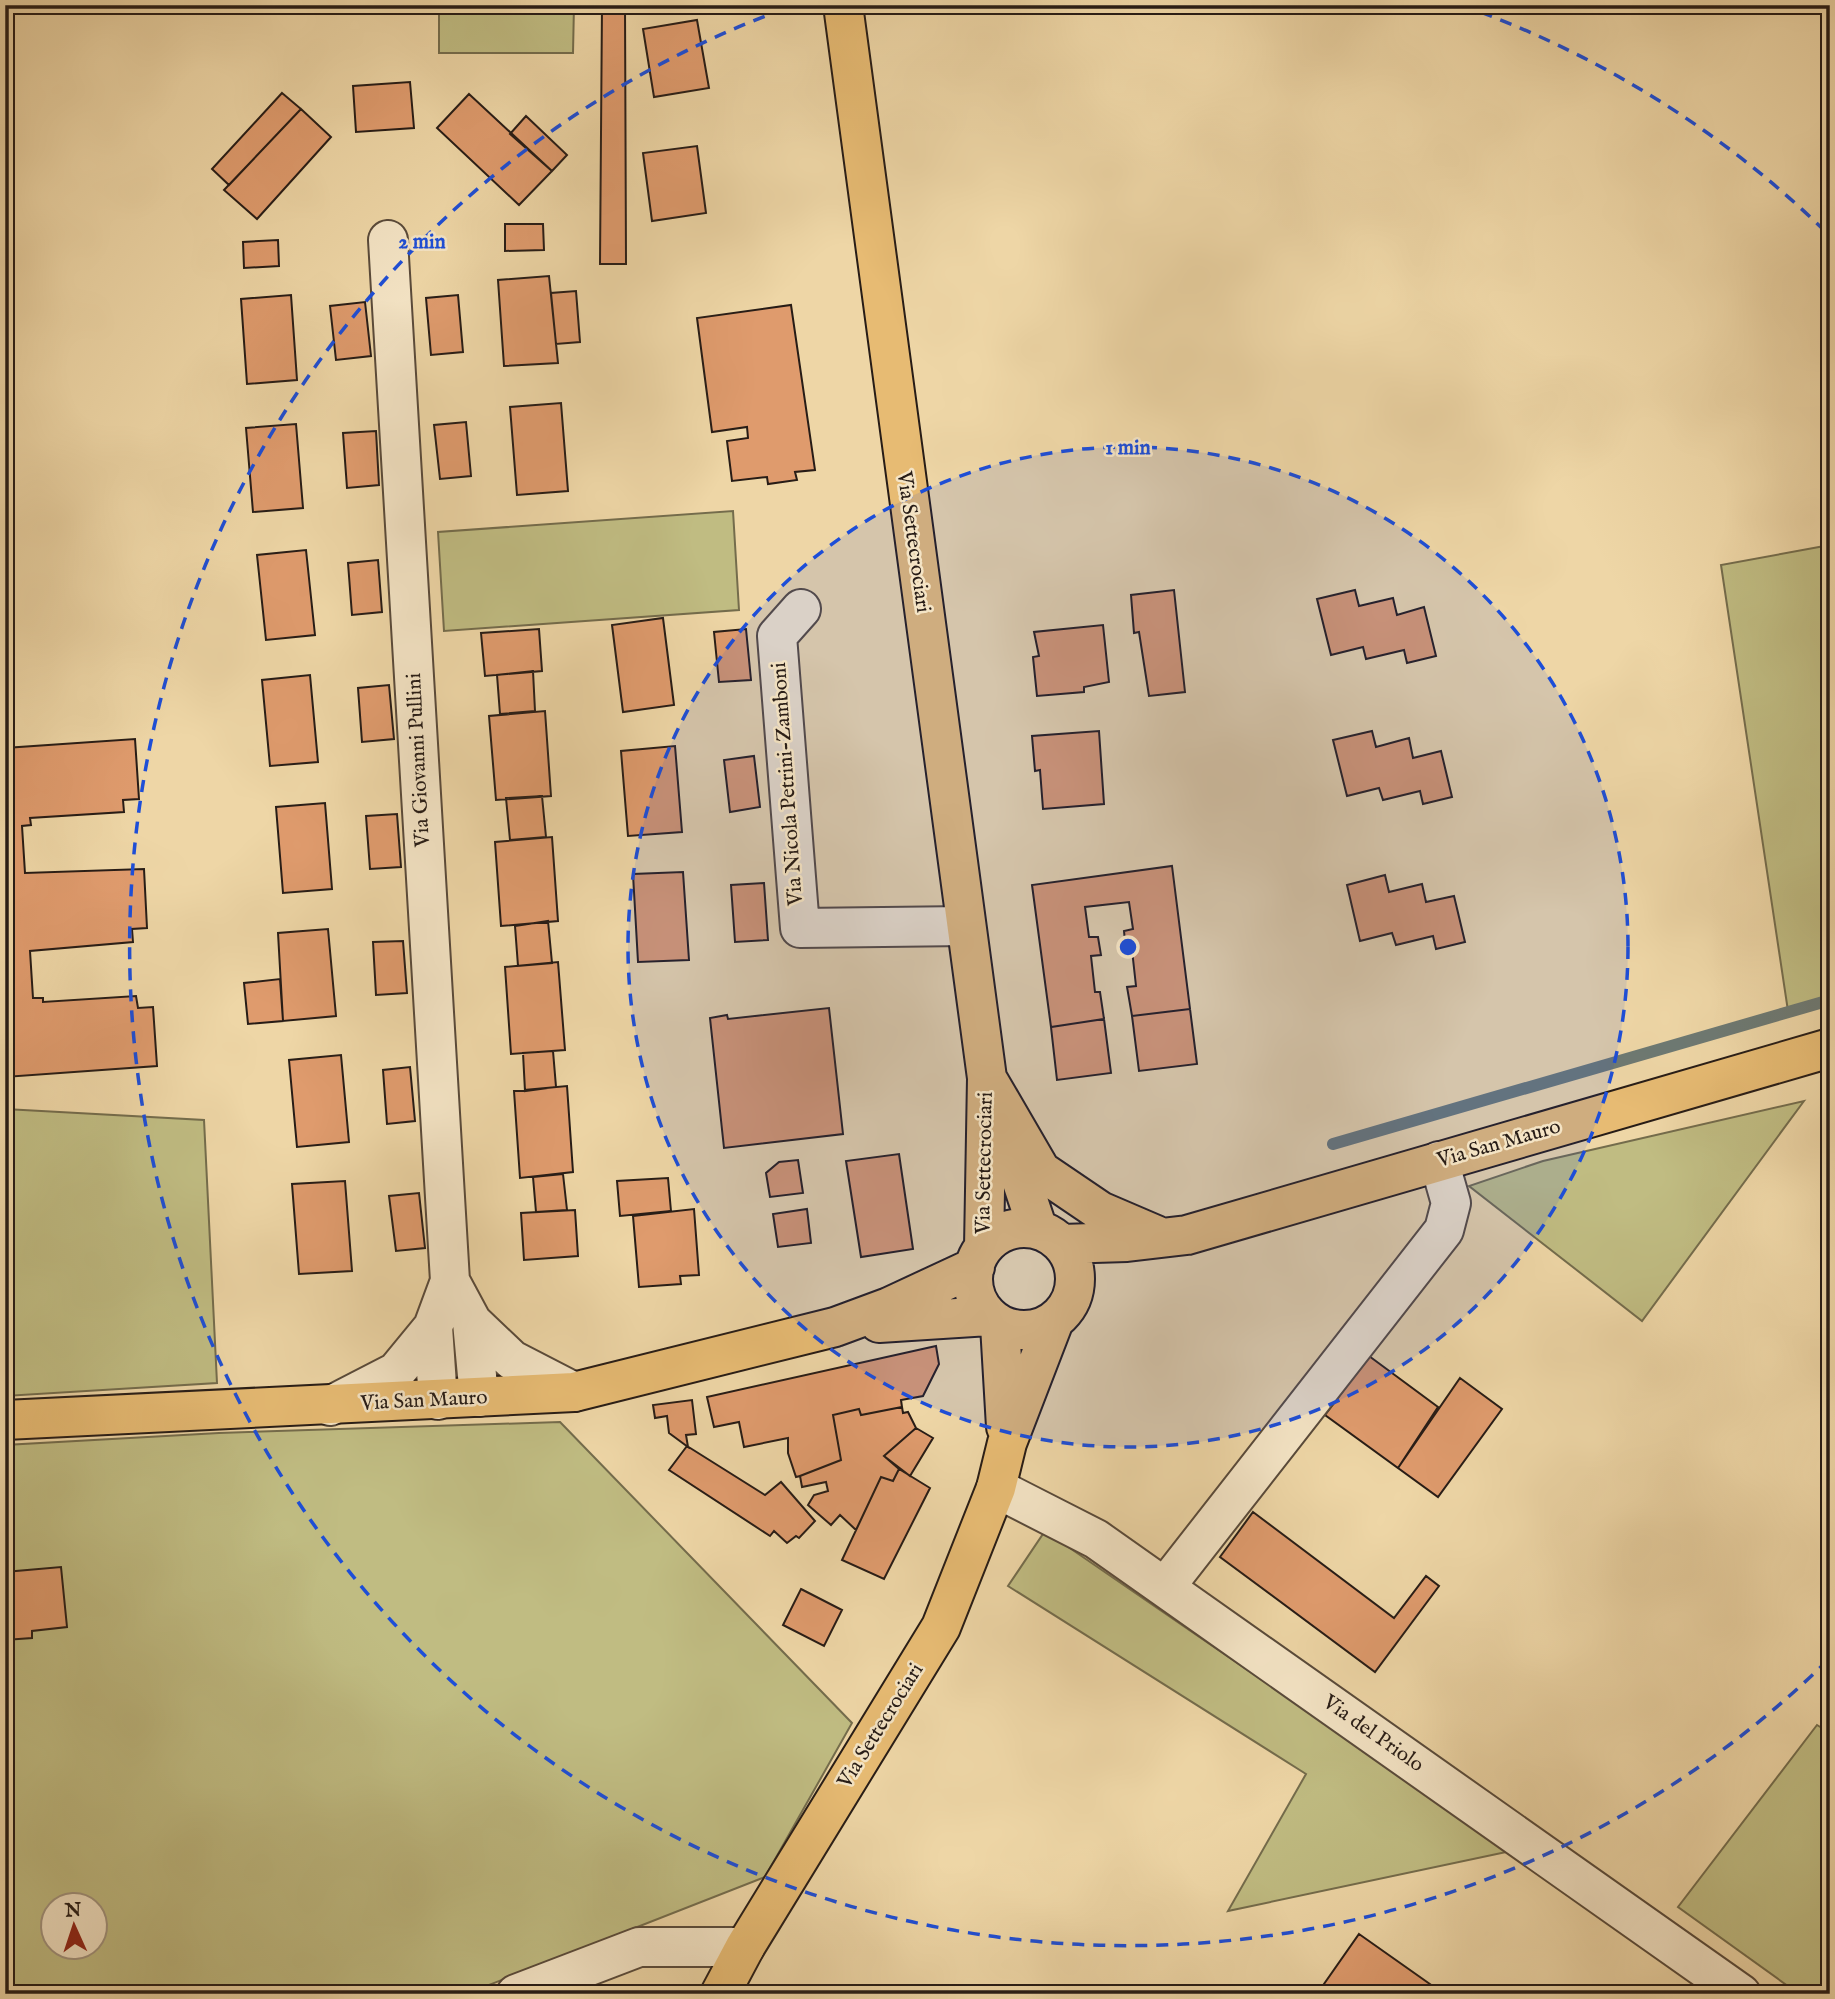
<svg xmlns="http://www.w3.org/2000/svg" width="1835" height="1999" font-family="'IM FELL English',serif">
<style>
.green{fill:#c0bc82;stroke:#746c4c;stroke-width:2;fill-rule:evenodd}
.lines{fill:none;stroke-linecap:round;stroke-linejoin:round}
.stream{stroke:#6d7973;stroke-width:12}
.building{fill:#df9b6d;stroke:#271c16;stroke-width:2}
.minor-casing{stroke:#594a3a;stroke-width:42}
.major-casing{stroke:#271c16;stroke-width:42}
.minor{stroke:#f4e4c5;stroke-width:38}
.major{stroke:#e7bb73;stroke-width:38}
.ring{fill:none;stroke:#1d4ed8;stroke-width:3.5;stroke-dasharray:12 9}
.labels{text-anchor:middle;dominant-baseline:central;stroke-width:5;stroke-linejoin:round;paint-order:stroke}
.street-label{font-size:21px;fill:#271c16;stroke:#f4e4c5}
.centre{fill:#1d4ed8;stroke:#f4e4c5;stroke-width:3.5}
.ring-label{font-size:21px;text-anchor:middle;font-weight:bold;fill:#1d4ed8;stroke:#f4e4c5;stroke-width:5;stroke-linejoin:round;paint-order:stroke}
</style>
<rect width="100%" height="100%" fill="#eed6a6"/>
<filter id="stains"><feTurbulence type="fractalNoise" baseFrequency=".00286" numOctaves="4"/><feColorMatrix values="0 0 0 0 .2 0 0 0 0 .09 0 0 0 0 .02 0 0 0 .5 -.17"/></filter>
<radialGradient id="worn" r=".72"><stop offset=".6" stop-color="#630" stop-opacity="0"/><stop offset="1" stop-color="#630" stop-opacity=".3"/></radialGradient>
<path class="green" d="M 439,5 L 574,5 L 573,53 L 439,53 Z
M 733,511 L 739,610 L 444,631 L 438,532 Z
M 1830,545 L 1830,999 L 1788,1011 L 1721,565 Z
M 1804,1101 L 1642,1321 L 1469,1186 L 1543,1161 Z
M 5,1109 L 204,1120 L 217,1383 L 5,1396 Z
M 560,1422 L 852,1723 L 765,1877 L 466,1994 L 5,1994 L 5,1445 L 219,1433 ZM 52,1904 L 94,1904 L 94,1946 L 52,1946 Z
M 1045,1531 L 1511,1851 L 1228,1911 L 1306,1774 L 1008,1586 Z
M 1817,1725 L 1830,1733 L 1830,1994 L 1799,1994 L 1678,1907 Z"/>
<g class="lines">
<path class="stream" d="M 1333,1144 L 1830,1000"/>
</g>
<path class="building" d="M 602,5 L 625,5 L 626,264 L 600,264 Z
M 697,20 L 709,88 L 654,97 L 643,29 Z
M 410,82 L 414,128 L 356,132 L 353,86 Z
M 282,93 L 301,109 L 229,185 L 212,169 Z
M 469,94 L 552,171 L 519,205 L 437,128 Z
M 301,109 L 331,137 L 257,219 L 224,190 Z
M 526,116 L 567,155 L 552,171 L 510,134 Z
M 697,146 L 706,213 L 652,221 L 643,153 Z
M 505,224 L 543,224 L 544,250 L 505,251 Z
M 278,240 L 279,266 L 244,268 L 243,242 Z
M 549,276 L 558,363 L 504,366 L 498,280 Z
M 576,291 L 580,342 L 556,344 L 551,293 Z
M 291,295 L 297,380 L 247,384 L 241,299 Z
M 458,295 L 463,352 L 431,355 L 426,298 Z
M 365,302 L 371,356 L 336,360 L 330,306 Z
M 791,305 L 815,470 L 795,472 L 797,480 L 768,484 L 767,477 L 732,481 L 727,441 L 748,438 L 747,427 L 712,432 L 697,318 Z
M 561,403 L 568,491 L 517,495 L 510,407 Z
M 466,422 L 471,476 L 440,479 L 434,425 Z
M 296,424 L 303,508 L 253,512 L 246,428 Z
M 376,431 L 379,485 L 347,488 L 343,433 Z
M 306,550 L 315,635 L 266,640 L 257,555 Z
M 378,560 L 382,612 L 352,615 L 348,563 Z
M 1174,590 L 1185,692 L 1149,696 L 1139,632 L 1134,633 L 1131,595 Z
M 1355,590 L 1359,606 L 1393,598 L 1397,615 L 1424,607 L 1436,656 L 1407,663 L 1404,650 L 1366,659 L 1363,647 L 1331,655 L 1317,599 Z
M 663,618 L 674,705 L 623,712 L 612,625 Z
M 1103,625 L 1109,682 L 1084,687 L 1084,692 L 1037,696 L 1033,657 L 1039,656 L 1034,632 Z
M 539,629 L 542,671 L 485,676 L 481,633 Z
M 746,629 L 751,680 L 719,682 L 714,632 Z
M 533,671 L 535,711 L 500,714 L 497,675 Z
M 310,675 L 318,762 L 270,766 L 262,680 Z
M 389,685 L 394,739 L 362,742 L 358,688 Z
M 545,711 L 551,796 L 496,800 L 489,716 Z
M 1099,731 L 1104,804 L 1043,809 L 1040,770 L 1035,771 L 1032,736 Z
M 1372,731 L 1376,747 L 1409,738 L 1413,758 L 1441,751 L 1452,797 L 1423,804 L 1420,791 L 1383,800 L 1379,788 L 1347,796 L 1333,740 Z
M 135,739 L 139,799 L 123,800 L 124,812 L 30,818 L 31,825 L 22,826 L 25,873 L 144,869 L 147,928 L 132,929 L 133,942 L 30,951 L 33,998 L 43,998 L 43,1002 L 136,996 L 138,1008 L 153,1007 L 157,1066 L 5,1077 L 5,748 Z
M 675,746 L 682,832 L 628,836 L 621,751 Z
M 754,756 L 760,807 L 730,812 L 724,760 Z
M 542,796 L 546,837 L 510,840 L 506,798 Z
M 325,803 L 332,889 L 283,893 L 276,807 Z
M 397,814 L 401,867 L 370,869 L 366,816 Z
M 552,837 L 558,921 L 501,926 L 495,842 Z
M 1172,866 L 1190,1009 L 1132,1016 L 1127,987 L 1136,986 L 1132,950 L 1126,951 L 1124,931 L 1133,929 L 1129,902 L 1085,907 L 1089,937 L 1098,937 L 1101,955 L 1091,956 L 1095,992 L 1100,992 L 1104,1019 L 1051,1027 L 1032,885 Z
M 683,872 L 689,960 L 638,962 L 633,874 Z
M 1385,875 L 1389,892 L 1422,884 L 1426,902 L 1454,896 L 1465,942 L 1436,949 L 1433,936 L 1396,945 L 1392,933 L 1360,941 L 1347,885 Z
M 764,883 L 768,940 L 735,942 L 731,885 Z
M 548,921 L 552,963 L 518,966 L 515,926 Z
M 328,929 L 336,1016 L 283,1021 L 278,933 Z
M 403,941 L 407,993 L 376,995 L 373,942 Z
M 558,962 L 565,1050 L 511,1054 L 505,967 Z
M 280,979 L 283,1021 L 248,1024 L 244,983 Z
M 829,1008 L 843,1134 L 724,1148 L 710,1018 L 727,1015 L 728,1019 Z
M 1190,1009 L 1197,1064 L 1139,1071 L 1132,1016 Z
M 1104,1019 L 1111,1073 L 1057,1080 L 1051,1027 Z
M 553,1051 L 556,1087 L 525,1091 L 523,1053 Z
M 341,1055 L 349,1142 L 297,1147 L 289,1060 Z
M 410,1067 L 415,1121 L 387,1124 L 383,1070 Z
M 567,1086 L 573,1172 L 520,1178 L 514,1091 Z
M 899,1154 L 913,1249 L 861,1257 L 846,1161 Z
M 798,1160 L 803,1193 L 770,1197 L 766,1173 L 779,1162 Z
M 563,1174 L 567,1210 L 536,1212 L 533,1177 Z
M 668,1178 L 671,1211 L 620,1216 L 617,1181 Z
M 345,1181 L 352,1271 L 299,1274 L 292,1184 Z
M 419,1193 L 425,1248 L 396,1251 L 389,1196 Z
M 694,1209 L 699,1275 L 680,1276 L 681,1284 L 639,1287 L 633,1216 Z
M 807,1209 L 811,1243 L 778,1247 L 773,1214 Z
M 575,1210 L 578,1256 L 524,1260 L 521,1213 Z
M 936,1346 L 939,1364 L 923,1396 L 901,1400 L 902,1407 L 861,1415 L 859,1409 L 833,1415 L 841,1460 L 800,1476 L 796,1477 L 788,1453 L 788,1438 L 744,1447 L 739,1422 L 714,1427 L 707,1397 Z
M 1369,1356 L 1438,1407 L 1398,1468 L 1325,1415 Z
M 1460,1378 L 1502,1409 L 1438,1497 L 1398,1468 Z
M 692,1400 L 696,1434 L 686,1435 L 688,1447 L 669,1433 L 667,1416 L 655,1418 L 653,1405 Z
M 902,1407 L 903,1413 L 908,1412 L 916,1428 L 884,1456 L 899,1469 L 893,1481 L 881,1477 L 856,1530 L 840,1515 L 831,1525 L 808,1505 L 814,1495 L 828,1491 L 826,1482 L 802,1487 L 800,1476 L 841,1460 L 833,1415 L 859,1409 L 861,1415 Z
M 916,1428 L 933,1438 L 910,1476 L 884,1456 Z
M 687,1446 L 765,1495 L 781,1482 L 815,1521 L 799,1538 L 796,1536 L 787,1543 L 774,1531 L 770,1536 L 669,1470 Z
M 899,1469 L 930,1488 L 884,1579 L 842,1560 L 881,1477 L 893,1481 Z
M 1253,1512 L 1394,1618 L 1426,1576 L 1439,1586 L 1375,1672 L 1220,1557 Z
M 61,1567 L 67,1627 L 32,1631 L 32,1638 L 5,1640 L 5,1572 Z
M 801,1589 L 842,1610 L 824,1646 L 783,1625 Z
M 1359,1934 L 1444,1994 L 1317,1994 Z"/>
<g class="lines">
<defs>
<path id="minor" d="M 801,609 L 777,636 L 800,928 L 966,926
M 450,1281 L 472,1322 L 512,1360 L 574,1392
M 472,1322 L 479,1397
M 433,1327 L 438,1400
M 330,1406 L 396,1372 L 433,1327 L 450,1281 L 388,240
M 996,1488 L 1096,1539 L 1741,1994
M 1165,1587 L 1444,1230 L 1451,1203 L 1439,1161
M 516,1994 L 639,1947 L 745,1947"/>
<path id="major" d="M 843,5 L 987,1078 L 984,1247
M 988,1080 L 1041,1171 L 1100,1211 L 1156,1235
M 1009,1143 L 1038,1230
M973 1279a51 51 0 1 1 102 0a51 51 0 1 1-102 0Z
M 1061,1244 L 1127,1242 L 1187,1235 L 1830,1048
M 879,1323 L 989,1316
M 1000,1325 L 1006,1427
M 5,1420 L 574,1392 L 835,1327 L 889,1307 L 975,1267
M 720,1994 L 745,1947 L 941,1627 L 996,1488 L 1007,1443 L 1054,1321"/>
</defs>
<use href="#minor" class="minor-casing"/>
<use href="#major" class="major-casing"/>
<use href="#minor" class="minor"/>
<use href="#major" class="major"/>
</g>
<circle cx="1128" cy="947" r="500" fill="#1d4ed8" fill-opacity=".12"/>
<g class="ring">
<circle cx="1128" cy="947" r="500"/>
<path d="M1828 1660A999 999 0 1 1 795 5M1461 5A999 999 0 0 1 1828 234"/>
</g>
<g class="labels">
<g class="street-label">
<text transform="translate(913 542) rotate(82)">Via Settecrociari</text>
<text transform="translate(419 760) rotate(-93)">Via Giovanni Pullini</text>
<text transform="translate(788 784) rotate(-94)">Via Nicola Petrini-Zamboni</text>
<text transform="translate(1499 1144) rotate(-16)">Via San Mauro</text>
<text transform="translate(985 1163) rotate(-89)">Via Settecrociari</text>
<text transform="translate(424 1401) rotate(-3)">Via San Mauro</text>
<text transform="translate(881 1726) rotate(-58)">Via Settecrociari</text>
<text transform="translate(1373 1734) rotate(35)">Via del Priolo</text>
</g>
</g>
<circle cx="1128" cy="947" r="10" class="centre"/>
<g class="ring-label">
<text x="422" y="248">2 min</text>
<text x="1128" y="454">1 min</text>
</g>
<rect width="1835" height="1999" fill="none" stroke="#eed6a6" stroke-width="28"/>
<rect x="7" y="7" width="1821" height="1985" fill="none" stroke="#271c16" stroke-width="3.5"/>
<rect x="14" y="14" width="1807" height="1971" fill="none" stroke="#271c16" stroke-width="2"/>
<g transform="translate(74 1926) rotate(357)"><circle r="33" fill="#f4e4c5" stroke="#a2947f" stroke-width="2"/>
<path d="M0-5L12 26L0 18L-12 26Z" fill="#8f2418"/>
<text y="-10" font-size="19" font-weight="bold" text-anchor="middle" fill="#271c16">N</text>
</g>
<rect width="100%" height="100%" filter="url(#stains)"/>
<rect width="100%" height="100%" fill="url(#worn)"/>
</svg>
